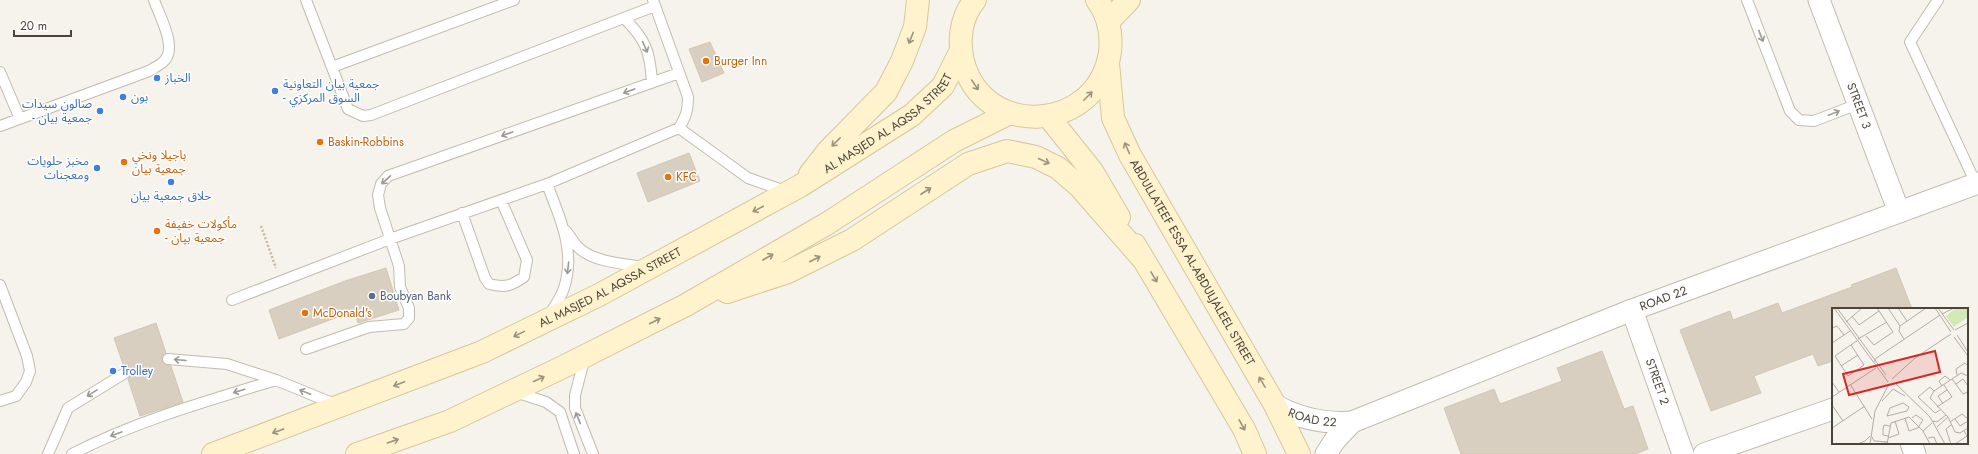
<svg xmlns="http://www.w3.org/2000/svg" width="1978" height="454" font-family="Jost,'Noto Sans Arabic',sans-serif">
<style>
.building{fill:#d8cfc1;stroke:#d3c7b4}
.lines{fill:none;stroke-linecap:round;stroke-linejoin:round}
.lane-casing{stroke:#c2bbae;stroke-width:12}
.street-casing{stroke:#c2bbae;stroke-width:23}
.secondary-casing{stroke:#d6c79b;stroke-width:24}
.path{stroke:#c4b79f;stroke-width:2.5;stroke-dasharray:2 2;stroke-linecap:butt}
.lane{stroke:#fff;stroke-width:10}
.street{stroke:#fff;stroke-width:21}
.secondary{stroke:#fff3cd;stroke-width:22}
.oneway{stroke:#9c9892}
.oneway2{stroke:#9c937c}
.food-dot{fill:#e8710a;stroke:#fff;stroke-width:1.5}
.shop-dot{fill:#3f7fe0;stroke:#fff;stroke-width:1.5}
.service-dot{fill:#5c6f8a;stroke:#fff;stroke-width:1.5}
.labels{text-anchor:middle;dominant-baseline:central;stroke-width:3;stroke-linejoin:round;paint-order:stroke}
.food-label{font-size:12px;fill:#c56008;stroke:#fff;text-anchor:start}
.shop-label{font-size:12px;fill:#366cbe;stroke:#fff;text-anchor:start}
.street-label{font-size:12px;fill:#4b4439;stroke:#fff}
.service-label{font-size:12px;fill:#4e5e75;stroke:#fff;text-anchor:start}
.inset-road{fill:none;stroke:#b2ada4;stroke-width:1}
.view{fill:#d62828;fill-opacity:0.15;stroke:#d62828;stroke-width:2}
.inset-edge{fill:none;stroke:#4b4439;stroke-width:2}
</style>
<rect width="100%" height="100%" fill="#f6f3ec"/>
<path class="building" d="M 710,42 L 724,73 L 702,82 L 689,49 Z
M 689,153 L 700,181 L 648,202 L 637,173 Z
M 386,268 L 399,310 L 358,323 L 354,311 L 279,339 L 269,310 L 345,281 Z
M 1896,268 L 1912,309 L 1833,309 L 1833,361 L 1818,366 L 1813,354 L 1754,376 L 1761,393 L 1711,411 L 1680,330 L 1730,311 L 1733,320 L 1778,303 L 1782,313 L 1852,287 L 1851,285 Z
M 156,323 L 166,353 L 162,356 L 162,361 L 165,365 L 171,366 L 183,402 L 140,416 L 128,379 L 131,376 L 131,370 L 128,367 L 124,367 L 114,338 Z
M 1602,351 L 1624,409 L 1633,406 L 1648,449 L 1635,454 L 1461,454 L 1444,408 L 1494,389 L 1500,404 L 1562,381 L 1557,368 Z"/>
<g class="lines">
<defs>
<path id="lane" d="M 306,0 L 348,109 L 363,116 L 371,115 L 655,6
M 1747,0 L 1790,111 L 1799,120 L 1814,121 L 1858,104
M 1938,0 L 1910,42 L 1977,186
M 624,18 C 646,40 650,51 652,82
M 332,67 L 514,0
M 0,72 L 20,119
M 0,126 L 149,71 C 153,68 161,65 165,60 C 177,46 159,15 154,0
M 679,128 L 748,178 L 785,191
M 547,184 C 560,218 576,251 564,288 C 561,298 554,307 549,315
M 462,213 L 485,278 L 489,284 C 505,288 511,286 524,277 L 527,260 L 501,200
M 566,231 C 571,237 575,245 580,249 C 594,262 626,264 644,267
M 0,285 L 27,356 L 30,371 L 26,382 L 16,396 L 0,401
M 232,300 L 390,239 L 547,184 L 679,128 C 686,117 688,110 688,97 L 653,0
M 306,349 L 369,327 L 404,324 L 409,318 L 409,308 L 400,287 L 399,266 L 380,208 L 378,195 L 381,184 L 388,176 L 679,73
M 585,357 L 575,395 L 575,408 L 593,454
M 168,359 L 227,364 L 276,380 L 337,405
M 515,392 L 546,402 L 560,412 L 574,454
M 48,454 L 68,408 L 125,373
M 72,454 C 136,421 207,401 276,380"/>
<g id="street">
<path id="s1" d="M 1819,0 L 1899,212"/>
<path id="s2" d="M 1632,310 L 1683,454"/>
<path id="s3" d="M 1275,405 C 1300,419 1324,424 1352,422 L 1632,310 L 1978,183"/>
<path d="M 1911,443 L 1915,454"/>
<path d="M 1326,454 L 1335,440 L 1352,422"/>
<path d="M 1704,454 L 1833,409"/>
</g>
<g id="secondary">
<path d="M 975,0 C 961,16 958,40 963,61 C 983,140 1098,133 1110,52 C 1112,34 1108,15 1097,0"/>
<path d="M 1108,22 L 1129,0"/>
<path id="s4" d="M 1108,63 L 1113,118 L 1130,155 L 1275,405 L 1299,454"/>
<path d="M 1048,116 L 1092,171 L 1119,217"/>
<path d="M 810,174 L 828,151 L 886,92 L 902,61 L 915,27 L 918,0"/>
<path d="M 1135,245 L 1244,429 L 1255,454"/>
<path d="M 727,292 L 788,272 L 852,240 L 968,164 L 1007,151 L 1036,157 L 1058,168 L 1080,187 L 1142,258"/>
<path id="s5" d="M 213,454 L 482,352 L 599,295 L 800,186 L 912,115 L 943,86 L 961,50"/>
<path d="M 357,454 L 450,421 L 565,366 L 686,305 L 828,223 L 954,141 L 1010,113"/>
</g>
</defs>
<use href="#lane" class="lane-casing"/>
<use href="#street" class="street-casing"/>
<use href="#secondary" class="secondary-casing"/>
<path class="path" d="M 261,226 L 276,268"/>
<use href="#lane" class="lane"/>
<use href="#street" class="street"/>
<use href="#secondary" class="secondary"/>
</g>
<defs><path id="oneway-shaft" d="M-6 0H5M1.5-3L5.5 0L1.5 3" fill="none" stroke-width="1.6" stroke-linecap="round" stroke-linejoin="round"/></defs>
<g class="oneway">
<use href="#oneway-shaft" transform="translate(1761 36) rotate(69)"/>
<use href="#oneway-shaft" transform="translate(645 47) rotate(66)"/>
<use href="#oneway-shaft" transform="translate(629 91) rotate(160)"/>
<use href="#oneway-shaft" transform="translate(1834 113) rotate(-22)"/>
<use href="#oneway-shaft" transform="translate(507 134) rotate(160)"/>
<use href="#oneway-shaft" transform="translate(386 180) rotate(137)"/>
<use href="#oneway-shaft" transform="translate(568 268) rotate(96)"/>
<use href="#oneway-shaft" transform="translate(180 360) rotate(-175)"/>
<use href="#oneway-shaft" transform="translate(239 391) rotate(163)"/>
<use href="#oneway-shaft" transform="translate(305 392) rotate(-158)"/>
<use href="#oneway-shaft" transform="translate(92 393) rotate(148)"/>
<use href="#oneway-shaft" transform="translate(578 418) rotate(-112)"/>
<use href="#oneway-shaft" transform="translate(116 434) rotate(160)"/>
</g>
<g class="oneway2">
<use href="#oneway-shaft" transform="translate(911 38) rotate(112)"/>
<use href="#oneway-shaft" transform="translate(975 85) rotate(56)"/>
<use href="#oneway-shaft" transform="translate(1088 96) rotate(-45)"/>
<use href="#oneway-shaft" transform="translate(836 142) rotate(135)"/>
<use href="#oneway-shaft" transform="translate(1127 148) rotate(-114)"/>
<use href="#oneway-shaft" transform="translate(1044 161) rotate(25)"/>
<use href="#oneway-shaft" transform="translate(926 191) rotate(-33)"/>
<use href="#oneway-shaft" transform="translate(758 209) rotate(152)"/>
<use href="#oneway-shaft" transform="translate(768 257) rotate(-30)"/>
<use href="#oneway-shaft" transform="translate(815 259) rotate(-27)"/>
<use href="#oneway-shaft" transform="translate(1154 277) rotate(59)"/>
<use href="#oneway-shaft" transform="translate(655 321) rotate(-27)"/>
<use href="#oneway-shaft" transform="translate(519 334) rotate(154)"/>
<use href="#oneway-shaft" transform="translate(539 379) rotate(-25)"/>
<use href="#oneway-shaft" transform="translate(1262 382) rotate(-120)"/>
<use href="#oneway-shaft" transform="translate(399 384) rotate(159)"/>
<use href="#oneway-shaft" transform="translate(1242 425) rotate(61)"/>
<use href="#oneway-shaft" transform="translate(278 431) rotate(160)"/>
<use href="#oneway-shaft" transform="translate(393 441) rotate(-19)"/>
</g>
<g class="food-dot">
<circle cx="706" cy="61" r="4"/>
<circle cx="320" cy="142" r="4"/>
<circle cx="124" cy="162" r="4"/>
<circle cx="668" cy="177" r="4"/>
<circle cx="157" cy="231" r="4"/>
<circle cx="305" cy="313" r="4"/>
</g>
<g class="shop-dot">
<circle cx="157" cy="78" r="4"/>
<circle cx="275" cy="91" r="4"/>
<circle cx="123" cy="97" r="4"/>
<circle cx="100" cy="111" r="4"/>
<circle cx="97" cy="168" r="4"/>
<circle cx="171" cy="182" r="4"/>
<circle cx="113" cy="371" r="4"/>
</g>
<circle class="service-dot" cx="372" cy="296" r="4"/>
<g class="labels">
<g class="food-label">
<text x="714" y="61">Burger Inn</text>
<text x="328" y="142">Baskin-Robbins</text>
<text x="132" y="155">باجيلا ونخي<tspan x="132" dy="14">جمعية بيان</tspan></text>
<text x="676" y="177">KFC</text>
<text x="165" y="224">مأكولات خفيفة<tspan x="165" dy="14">- جمعية بيان</tspan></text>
<text x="313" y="313">McDonald's</text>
</g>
<g class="shop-label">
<text x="165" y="78">الخباز</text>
<text x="283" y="84">جمعية بيان التعاونية<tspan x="283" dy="14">- السوق المركزي</tspan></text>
<text x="131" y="97">بون</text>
<text x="92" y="104" text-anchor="end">صالون سيدات<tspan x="92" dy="14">- جمعية بيان</tspan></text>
<text x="89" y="161" text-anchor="end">مخبز حلويات<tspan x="89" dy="14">ومعجنات</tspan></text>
<text x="171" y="196" text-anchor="middle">حلاق جمعية بيان</text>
<text x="121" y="371">Trolley</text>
</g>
<g class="street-label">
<text stroke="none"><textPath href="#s1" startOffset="113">STREET 3</textPath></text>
<text stroke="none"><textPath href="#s5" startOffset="755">AL MASJED AL AQSSA STREET</textPath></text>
<text stroke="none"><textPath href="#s4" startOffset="220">ABDULLATEEF ESSA AL-ABDULJALEEL STREET</textPath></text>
<text stroke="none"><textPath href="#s5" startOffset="431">AL MASJED AL AQSSA STREET</textPath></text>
<text stroke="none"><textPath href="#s3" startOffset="415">ROAD 22</textPath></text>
<text stroke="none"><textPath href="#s2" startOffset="76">STREET 2</textPath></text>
<text stroke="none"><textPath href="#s3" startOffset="40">ROAD 22</textPath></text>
</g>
<g class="service-label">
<text x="380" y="296">Boubyan Bank</text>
</g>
</g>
<g transform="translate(1832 308)">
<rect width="136" height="136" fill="#f6f3ec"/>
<path d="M 124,0 L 136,0 L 136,9 L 122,19 L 114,8 Z" fill="#d2eab5"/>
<path class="inset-road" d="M 2,0 L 56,74M 5,0 L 54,67M 56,0 L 68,18M 66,0 L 75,13M 103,0 L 119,24M 106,0 L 122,22M 110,6 L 122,0M 20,8 L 27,17 L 47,3M 14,14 L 30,0M 68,18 L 94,0M 68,18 L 67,23 L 72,31M 0,20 L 5,18 L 12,27M 123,22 L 136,15M 125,27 L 136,44M 34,28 L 42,37 L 61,24 L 45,0M 122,29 L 136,48M 26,31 L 55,14M 0,35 L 18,23M 19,37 L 32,57 L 16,68 L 3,48 L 23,34 L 25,33M 43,54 L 43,51 L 108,7M 9,58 L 26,47M 125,67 L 124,61 L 133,55 L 136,58M 136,68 L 129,65 L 102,83 L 98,90 L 116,109 L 123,124 L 128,125 L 136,120M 60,71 L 83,50 L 119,26M 120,71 L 131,86 L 136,84M 0,74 L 7,84M 63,75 L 98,109 L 113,136M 18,76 L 40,111M 124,76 L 131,71 L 136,78M 110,78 L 107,73 L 113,68 L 118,72M 102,83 L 98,79 L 86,89 L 103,105 L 108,102M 0,89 L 44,60M 50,93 L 61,81 L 73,88M 71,95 L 77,99 L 75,103 L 55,108 L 58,100 ZM 111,96 L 106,88 L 115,82M 0,97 L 11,113M 105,99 L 120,89 L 112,77M 73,110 L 77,123 L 88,119M 80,110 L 84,107 L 91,112 L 87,118M 123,111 L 128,118 L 136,113M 101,113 L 105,114 L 114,107M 118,114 L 130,106 L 136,111M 119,117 L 114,121 L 119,136M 105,119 L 116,109M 0,120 L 33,98M 91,123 L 100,115M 56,128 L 51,127 L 51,121 L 52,117 L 58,118M 40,129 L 42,133 L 56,134M 56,130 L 67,126 L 63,113M 96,130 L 102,129 L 105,136M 26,136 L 33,133 L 38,128M 38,136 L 43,103 L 57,76M 42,136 L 55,135M 55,136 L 59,115 L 77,109 L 91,123 L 98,136M 123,136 L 135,128 L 132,123"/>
<path class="view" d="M 103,43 L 108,64 L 17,87 L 11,66 Z"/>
<rect width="136" height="136" class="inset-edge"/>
</g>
<path d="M14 30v6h57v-6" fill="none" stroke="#4b4439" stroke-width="2"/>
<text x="20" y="30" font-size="12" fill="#4b4439" stroke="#ffffff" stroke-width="3" paint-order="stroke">20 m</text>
</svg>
